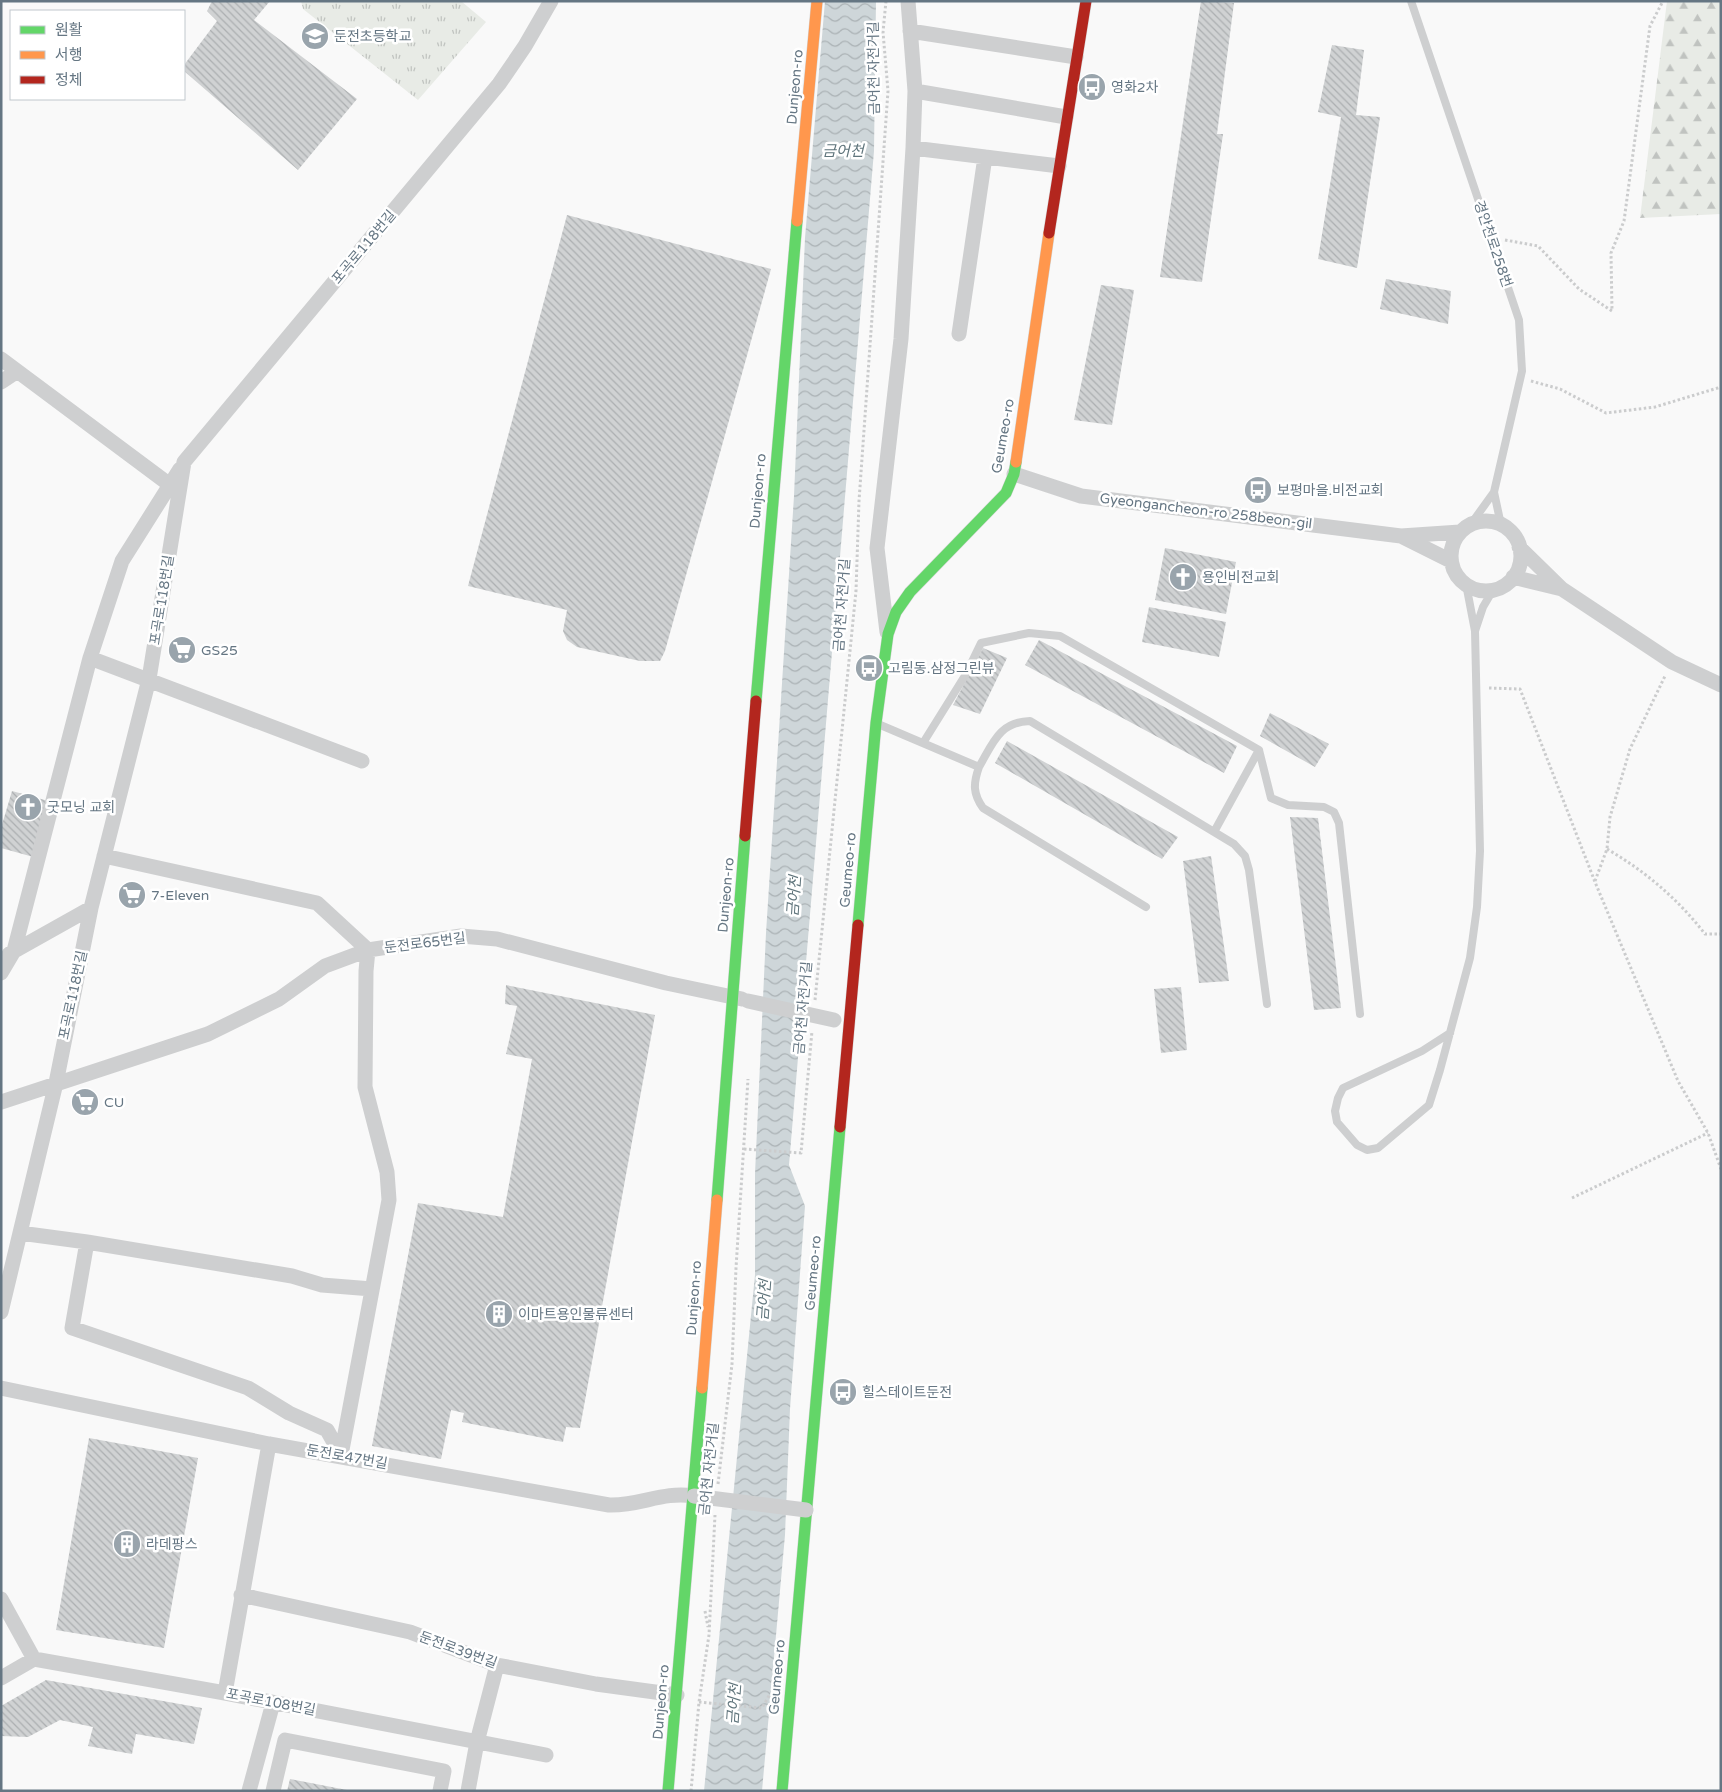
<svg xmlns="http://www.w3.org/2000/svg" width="1722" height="1792" font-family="'Varela Round','Noto Sans KR',sans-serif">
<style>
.grass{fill:url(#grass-tufts)}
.forest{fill:url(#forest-firs)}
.water{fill:url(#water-waves)}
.building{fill:url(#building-back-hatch)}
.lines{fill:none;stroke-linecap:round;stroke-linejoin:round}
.fast-casing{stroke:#d5d6d7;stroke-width:12}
.slow-casing{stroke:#d5d6d7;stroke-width:12}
.jam-casing{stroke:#d5d6d7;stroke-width:12}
.path{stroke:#cbcccd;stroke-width:3;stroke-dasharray:2.5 2.5;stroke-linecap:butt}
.lane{stroke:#cecfd0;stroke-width:8}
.street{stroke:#cecfd0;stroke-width:15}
.fast{stroke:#63d668;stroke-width:11}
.slow{stroke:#ff974d;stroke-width:11}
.jam{stroke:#b3261e;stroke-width:11}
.street-bridge{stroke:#cecfd0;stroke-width:15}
.labels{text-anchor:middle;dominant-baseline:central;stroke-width:5;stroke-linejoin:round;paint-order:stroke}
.poi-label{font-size:14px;fill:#657683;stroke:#fff;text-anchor:start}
.street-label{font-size:14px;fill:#657683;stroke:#fff}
.water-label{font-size:15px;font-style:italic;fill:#60757c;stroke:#fff}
</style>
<defs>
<pattern id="grass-tufts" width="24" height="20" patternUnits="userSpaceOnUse" patternTransform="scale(1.25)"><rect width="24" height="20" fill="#e8ebe6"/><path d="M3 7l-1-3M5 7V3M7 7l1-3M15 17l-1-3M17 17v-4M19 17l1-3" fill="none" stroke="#c0c3c0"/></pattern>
<pattern id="forest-firs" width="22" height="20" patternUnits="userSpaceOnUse" patternTransform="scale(1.25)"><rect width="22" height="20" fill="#e8ebe6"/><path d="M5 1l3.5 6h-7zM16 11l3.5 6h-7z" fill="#c0c3c0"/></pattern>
<pattern id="water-waves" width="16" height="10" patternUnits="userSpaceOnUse" patternTransform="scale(1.25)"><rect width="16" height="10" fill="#ced6d9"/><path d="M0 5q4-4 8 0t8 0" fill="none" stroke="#abb2b5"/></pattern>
<pattern id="building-back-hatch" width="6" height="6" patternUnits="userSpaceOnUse" patternTransform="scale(1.25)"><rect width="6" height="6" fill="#d0d2d3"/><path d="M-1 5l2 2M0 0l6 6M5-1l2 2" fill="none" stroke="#acafb1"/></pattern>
</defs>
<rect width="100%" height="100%" fill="#f9f9f9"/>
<path class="grass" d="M 301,1 L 461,1 L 486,22 L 418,100 L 303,9 Z"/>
<path class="forest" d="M 1667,1 L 1721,1 L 1721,214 L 1640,218 Z"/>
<path class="water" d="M 825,1 L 876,1 L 874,151 L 789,1165 L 805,1206 L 790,1409 L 785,1535 L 762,1791 L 704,1791 L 755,1275 L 755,1174 L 766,933 L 794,496 L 805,238 Z"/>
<path class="building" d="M 212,1 L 270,1 L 254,20 L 357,99 L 298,170 L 184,71 L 184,65 L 217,21 L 207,11 Z
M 1201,1 L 1234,3 L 1217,134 L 1223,134 L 1202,282 L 1160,277 Z
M 1332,45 L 1364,50 L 1356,115 L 1380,117 L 1357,268 L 1318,259 L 1341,117 L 1318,112 Z
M 567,215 L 771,269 L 665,651 L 660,661 L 640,661 L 577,647 L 567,640 L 563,631 L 567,610 L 468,586 Z
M 1386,279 L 1451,291 L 1448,324 L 1380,309 Z
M 1101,285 L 1134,290 L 1112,425 L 1074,420 Z
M 1165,548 L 1236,562 L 1226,614 L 1155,600 Z
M 1149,607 L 1226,622 L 1219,657 L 1142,642 Z
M 1039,640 L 1237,746 L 1224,773 L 1025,665 Z
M 983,648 L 1007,658 L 980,714 L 953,705 Z
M 1270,713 L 1329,744 L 1315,767 L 1260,736 Z
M 1007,741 L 1178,837 L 1162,859 L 995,763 Z
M 12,791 L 52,802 L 37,858 L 1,848 L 1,828 Z
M 1290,817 L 1318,818 L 1341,1008 L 1314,1010 Z
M 1211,856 L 1229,981 L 1199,983 L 1183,861 Z
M 506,985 L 655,1015 L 580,1428 L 566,1427 L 563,1442 L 462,1422 L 464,1413 L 451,1410 L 441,1459 L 372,1446 L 418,1203 L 503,1217 L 532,1059 L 506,1054 L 517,1006 L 505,1004 Z
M 1181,987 L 1187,1050 L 1161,1053 L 1154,989 Z
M 89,1438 L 198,1458 L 164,1648 L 56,1630 Z
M 46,1680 L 202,1708 L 194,1744 L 136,1734 L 132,1754 L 88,1746 L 93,1727 L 60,1720 L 28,1737 L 1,1736 L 1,1706 Z
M 290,1779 L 347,1790 L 347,1791 L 287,1791 Z"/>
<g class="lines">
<defs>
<path id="fast" d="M 756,701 L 797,221
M 858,925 L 876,723 L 888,634 L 896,612 L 910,592 L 1006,493 L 1014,474 L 1016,462
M 717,1200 L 745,836
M 668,1791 L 702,1388
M 782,1791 L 840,1127"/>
<path id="slow" d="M 797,221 L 817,1
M 1016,462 L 1049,233
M 702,1388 L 717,1200"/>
<path id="jam" d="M 1049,233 L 1086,1
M 745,836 L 756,701
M 840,1127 L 858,925"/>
</defs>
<use href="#fast" class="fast-casing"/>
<use href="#slow" class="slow-casing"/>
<use href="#jam" class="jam-casing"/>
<path class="path" d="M 1505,240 L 1538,246 L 1579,289 L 1612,311 L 1611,253 L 1624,221 L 1650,26 L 1663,1
M 1531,381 L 1560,389 L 1606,413 L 1655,407 L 1721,387
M 1489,688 L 1520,689 L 1595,882 L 1678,1081 L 1708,1133 L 1721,1169
M 1607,849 C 1645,871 1678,899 1705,934 L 1721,934
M 1595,881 L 1607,849 L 1610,817 L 1630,749 L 1665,676
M 815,1000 L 856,591 L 859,501 L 888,91 L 883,32 L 886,1
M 744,1149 L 801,1153 L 812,1031
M 1572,1198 L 1708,1133
M 718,1484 L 732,1364 L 736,1268 L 748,1079
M 705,1611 L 708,1627
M 699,1702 L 762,1708 L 770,1694
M 691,1791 L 699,1702 L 709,1635 L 715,1515"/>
<path class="lane" d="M 1411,1 L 1519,320 L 1522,371 L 1494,492
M 1471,524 L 1494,492 L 1501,525
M 1466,584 L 1475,631 L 1483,607 L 1493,590
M 878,724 L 979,767 C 973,784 973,794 983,808 L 1146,907
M 923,743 L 966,674 L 981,643 L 1029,633 L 1060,636 L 1259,750 L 1271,798 L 1288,805 L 1324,807 L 1334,812 L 1339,823 L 1360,1014
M 979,767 C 993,743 999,722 1030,721 L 1234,844 L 1245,856 L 1249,870 L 1267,1004
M 1214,832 L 1259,750
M 1450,1033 L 1422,1051 L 1343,1088 L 1338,1098 L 1335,1111 L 1337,1122 L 1357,1145 L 1367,1150 L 1378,1148 L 1429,1105 L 1440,1070 L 1470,958 L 1477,907 L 1480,851 L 1475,631"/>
<path class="street" d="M 910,31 L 1076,57
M 915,91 L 1066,117
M 913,148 L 1059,166
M 959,334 L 985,157
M 1,359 L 170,485
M 1,382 L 16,372
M 1014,474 L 1081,496 L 1401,536
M1451 556a35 35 0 1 1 70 0a35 35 0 1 1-70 0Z
M 1451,561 L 1401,536 L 1460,532
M 1513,577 L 1562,589 L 1519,547
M 1562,589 L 1672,662 L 1721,685
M 887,632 L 877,548 L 901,339 L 913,148 L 915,91 L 908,1
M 90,658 L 362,761
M 104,856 L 317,903 L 368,950 L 461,936 L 497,939 L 666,983 L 742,999
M 9,954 L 91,908
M 1,973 L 14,951 L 90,658 L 122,561 L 180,469
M 1,1102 L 208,1034 L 279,999 L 325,966 L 368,950 L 366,971 L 365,1087 L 387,1172 L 389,1200 L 341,1455
M 20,1233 L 87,1242 L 292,1276 L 322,1285 L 372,1289
M 87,1242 L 72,1328 L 248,1388 L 289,1413 L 327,1430 L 341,1455
M 1,1312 L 56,1083 L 91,908 L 149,679 L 184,462 L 499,84 L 525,46 L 551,1
M 1,1388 L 269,1444 L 609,1505 C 641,1506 662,1491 694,1496
M 241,1595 L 410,1632 L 497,1665 L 596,1684 L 677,1695
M 1,1599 L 34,1659
M 1,1678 L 34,1659 L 225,1693 L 546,1755
M 225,1693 L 269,1444
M 249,1791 L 273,1703
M 273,1791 L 285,1740 L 444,1771 L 440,1791
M 468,1791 L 477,1742 L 497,1665"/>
<use href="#fast" class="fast"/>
<use href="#slow" class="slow"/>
<use href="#jam" class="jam"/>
<path class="street-bridge" d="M 748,1001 L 834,1020
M 694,1496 L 806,1510"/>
</g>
<defs>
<symbol id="school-disc" viewBox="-11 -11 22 22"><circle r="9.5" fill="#99a4ac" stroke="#fff"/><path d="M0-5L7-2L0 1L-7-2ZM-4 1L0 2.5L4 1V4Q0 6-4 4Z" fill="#fff"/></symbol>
<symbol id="bus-disc" viewBox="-11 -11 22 22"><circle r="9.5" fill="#99a4ac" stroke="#fff"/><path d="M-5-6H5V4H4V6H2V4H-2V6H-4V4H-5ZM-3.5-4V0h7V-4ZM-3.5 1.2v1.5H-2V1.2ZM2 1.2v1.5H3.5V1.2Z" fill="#fff"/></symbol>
<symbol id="church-disc" viewBox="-11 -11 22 22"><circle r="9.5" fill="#99a4ac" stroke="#fff"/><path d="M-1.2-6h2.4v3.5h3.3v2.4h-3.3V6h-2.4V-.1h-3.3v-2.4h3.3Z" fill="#fff"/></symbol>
<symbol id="supermarket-disc" viewBox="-11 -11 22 22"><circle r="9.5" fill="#99a4ac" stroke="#fff"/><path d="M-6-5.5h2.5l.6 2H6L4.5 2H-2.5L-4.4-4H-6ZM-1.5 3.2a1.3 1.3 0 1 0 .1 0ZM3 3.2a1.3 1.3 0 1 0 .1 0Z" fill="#fff"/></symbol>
<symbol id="building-disc" viewBox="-11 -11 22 22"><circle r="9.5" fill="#99a4ac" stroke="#fff"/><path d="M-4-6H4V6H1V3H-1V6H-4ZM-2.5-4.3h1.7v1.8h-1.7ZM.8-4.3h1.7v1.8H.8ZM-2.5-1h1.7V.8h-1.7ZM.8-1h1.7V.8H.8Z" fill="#fff"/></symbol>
</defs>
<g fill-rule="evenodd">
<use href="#school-disc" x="299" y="20" width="32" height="32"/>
<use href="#bus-disc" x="1076" y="71" width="32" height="32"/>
<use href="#bus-disc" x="1242" y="474" width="32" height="32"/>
<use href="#church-disc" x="1167" y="561" width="32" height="32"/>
<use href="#supermarket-disc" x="166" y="634" width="32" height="32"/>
<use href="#bus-disc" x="853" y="652" width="32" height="32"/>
<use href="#church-disc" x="12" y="791" width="32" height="32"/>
<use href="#supermarket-disc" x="116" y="879" width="32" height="32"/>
<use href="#supermarket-disc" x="69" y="1086" width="32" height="32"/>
<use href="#building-disc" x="483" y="1298" width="32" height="32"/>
<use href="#bus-disc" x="827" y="1376" width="32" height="32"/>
<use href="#building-disc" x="111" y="1528" width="32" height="32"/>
</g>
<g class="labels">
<g class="poi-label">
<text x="334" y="36">둔전초등학교</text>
<text x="1111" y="87">영화2차</text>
<text x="1277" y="490">보평마을.비전교회</text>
<text x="1202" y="577">용인비전교회</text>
<text x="201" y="650">GS25</text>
<text x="888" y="668">고림동.삼정그린뷰</text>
<text x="47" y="807">굿모닝 교회</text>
<text x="151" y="895">7-Eleven</text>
<text x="104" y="1102">CU</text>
<text x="518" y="1314">이마트용인물류센터</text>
<text x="862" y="1392">힐스테이트둔전</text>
<text x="146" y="1544">라데팡스</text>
</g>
<g class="street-label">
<text transform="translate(874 68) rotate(-91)">금어천 자전거길</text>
<text transform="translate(795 87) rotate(-85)">Dunjeon-ro</text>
<text transform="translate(1493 244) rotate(71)">경안천로258번</text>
<text transform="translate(364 247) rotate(-50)">포곡로118번길</text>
<text transform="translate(1003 436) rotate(-80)">Geumeo-ro</text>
<text transform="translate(758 491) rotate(-85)">Dunjeon-ro</text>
<text transform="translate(1206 511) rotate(7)">Gyeongancheon-ro 258beon-gil</text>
<text transform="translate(162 600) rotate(-81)">포곡로118번길</text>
<text transform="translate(842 605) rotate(-86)">금어천 자전거길</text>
<text transform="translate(848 870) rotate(-85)">Geumeo-ro</text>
<text transform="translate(726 895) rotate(-85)">Dunjeon-ro</text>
<text transform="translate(425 943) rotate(-7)">둔전로65번길</text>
<text transform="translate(73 995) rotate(-78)">포곡로118번길</text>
<text transform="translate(803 1008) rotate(-85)">금어천 자전거길</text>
<text transform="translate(813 1273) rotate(-85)">Geumeo-ro</text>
<text transform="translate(694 1298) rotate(-86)">Dunjeon-ro</text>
<text transform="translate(347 1457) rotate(10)">둔전로47번길</text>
<text transform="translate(709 1469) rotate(-84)">금어천 자전거길</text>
<text transform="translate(458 1650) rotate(20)">둔전로39번길</text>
<text transform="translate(777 1677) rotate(-85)">Geumeo-ro</text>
<text transform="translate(271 1702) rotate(11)">포곡로108번길</text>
<text transform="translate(661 1702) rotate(-85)">Dunjeon-ro</text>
</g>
<g class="water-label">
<text x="843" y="151">금어천</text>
<text transform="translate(794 896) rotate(-86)">금어천</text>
<text transform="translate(764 1300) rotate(-86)">금어천</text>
<text transform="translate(734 1704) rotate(-86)">금어천</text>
</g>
</g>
<rect width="1722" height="1792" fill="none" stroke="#657683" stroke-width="5"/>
<rect x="10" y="10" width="175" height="90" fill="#ffffff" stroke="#c1c8cd"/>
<rect x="20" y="26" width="25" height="8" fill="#63d668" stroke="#c1c8cd"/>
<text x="55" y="35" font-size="15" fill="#657683">원활</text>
<rect x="20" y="51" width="25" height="8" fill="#ff974d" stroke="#c1c8cd"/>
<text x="55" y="60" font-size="15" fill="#657683">서행</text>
<rect x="20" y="76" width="25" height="8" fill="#b3261e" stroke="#c1c8cd"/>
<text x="55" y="85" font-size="15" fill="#657683">정체</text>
</svg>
